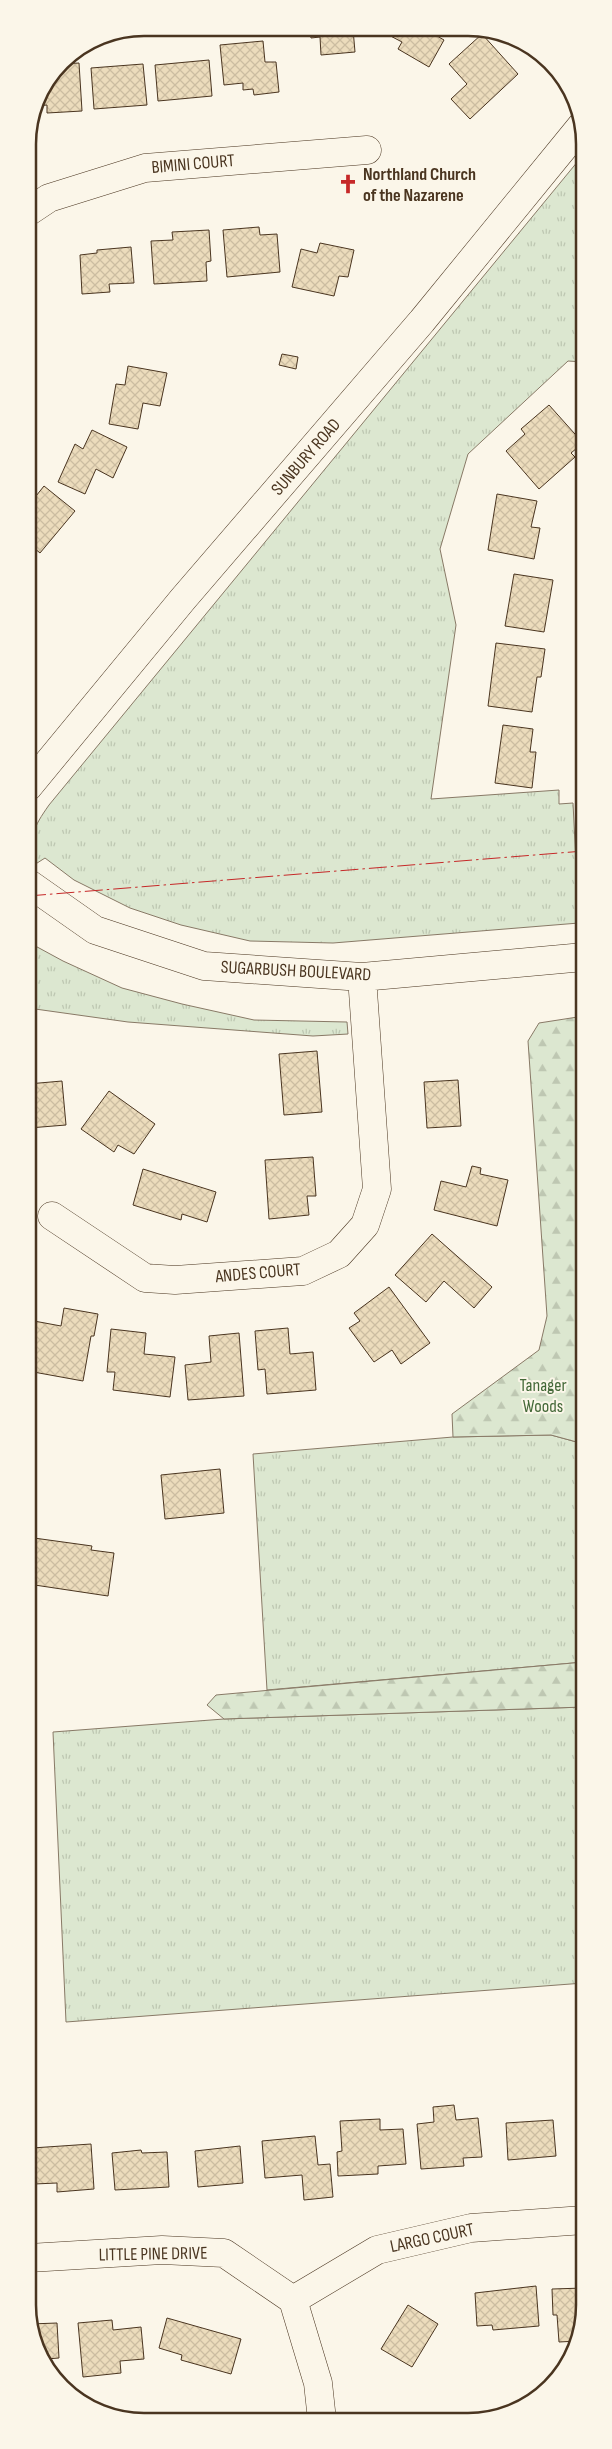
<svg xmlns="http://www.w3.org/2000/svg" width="612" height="2449" font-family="'Sofia Sans Condensed',sans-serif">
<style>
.grass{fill:url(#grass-tufts);stroke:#887966}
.forest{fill:url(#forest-firs);stroke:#887966}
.building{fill:url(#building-cross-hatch);stroke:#4a3520}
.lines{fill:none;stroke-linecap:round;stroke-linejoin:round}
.minor-casing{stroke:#4a3520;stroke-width:29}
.major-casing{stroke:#4a3520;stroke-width:29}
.minor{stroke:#fbf6e9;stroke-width:28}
.major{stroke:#fbf6e9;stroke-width:28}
.power{stroke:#c62828;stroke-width:1;stroke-dasharray:18 4 2.5 4;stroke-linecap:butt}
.labels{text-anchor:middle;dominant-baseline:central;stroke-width:4;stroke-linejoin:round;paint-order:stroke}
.street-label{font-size:18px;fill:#4a3520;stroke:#fbf6e9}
.poi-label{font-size:18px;font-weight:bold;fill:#4a3520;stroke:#fbf6e9;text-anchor:start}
.park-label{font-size:18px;fill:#436837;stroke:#fbf6e9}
.rim{fill:none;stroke:#4a3520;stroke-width:2.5}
</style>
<defs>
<pattern id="grass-tufts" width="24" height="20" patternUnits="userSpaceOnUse" patternTransform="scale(1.25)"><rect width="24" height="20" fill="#dce7d0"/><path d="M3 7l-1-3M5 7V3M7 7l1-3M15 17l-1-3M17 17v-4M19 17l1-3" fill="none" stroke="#bec7b2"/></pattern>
<pattern id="forest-firs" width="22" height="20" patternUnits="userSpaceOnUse" patternTransform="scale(1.25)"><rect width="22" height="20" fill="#dce7d0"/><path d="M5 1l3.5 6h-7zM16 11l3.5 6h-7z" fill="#bec7b2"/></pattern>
<pattern id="building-cross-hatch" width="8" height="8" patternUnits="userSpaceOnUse" patternTransform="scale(1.25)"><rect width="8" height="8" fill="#ecdcbc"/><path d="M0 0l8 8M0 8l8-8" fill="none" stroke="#ccbda1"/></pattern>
</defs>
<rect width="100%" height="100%" fill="#fbf6e9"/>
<path class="grass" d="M 583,155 L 584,362 L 568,361 L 468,454 L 440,549 L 456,625 L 431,799 L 559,790 L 559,804 L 573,803 L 579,923 L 333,943 L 250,941 L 181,925 L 130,908 L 74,880 L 45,858 L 34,865 C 29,836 33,828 49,805 Z
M 28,942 L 63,961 L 122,988 L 182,1004 L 254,1020 L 347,1022 L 348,1034 L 313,1036 L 128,1022 L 28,1008 Z
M 551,1435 L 584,1444 L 584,1662 L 267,1690 L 253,1454 L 453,1437 Z
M 584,1707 L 584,1983 L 66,2022 L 53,1732 L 224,1719 Z"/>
<path class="forest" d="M 584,1016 L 584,1444 L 551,1435 L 453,1437 L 452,1414 L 539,1350 L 547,1316 L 528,1041 L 539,1023 Z
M 584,1662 L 584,1707 L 224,1719 L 207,1705 L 216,1695 Z"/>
<path class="building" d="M 294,28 L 353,29 L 355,52 L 321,55 L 320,37 L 311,38 L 310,33 L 295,34 Z
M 382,29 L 425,29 L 444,40 L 429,67 L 398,49 L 402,42 L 381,31 Z
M 482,34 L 518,74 L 470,119 L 451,99 L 467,84 L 449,64 Z
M 263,41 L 265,62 L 276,62 L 279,92 L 254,95 L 253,89 L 243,90 L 243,83 L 224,85 L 220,45 Z
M 209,60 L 212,96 L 158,101 L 155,65 Z
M 79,63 L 82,111 L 47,113 L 47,105 L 36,106 L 39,93 L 60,64 Z
M 143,64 L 147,105 L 94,109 L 91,68 Z
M 259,227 L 260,235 L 277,234 L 280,272 L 227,277 L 223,230 Z
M 209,230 L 211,261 L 206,262 L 207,281 L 154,284 L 151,241 L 173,240 L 172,232 Z
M 320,243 L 354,250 L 348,277 L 339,276 L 334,296 L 292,287 L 301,249 L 317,253 Z
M 131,247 L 134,283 L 109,284 L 110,292 L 82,294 L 80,255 L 97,253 L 97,250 Z
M 282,354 L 298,357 L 296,369 L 279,365 Z
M 128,366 L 167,373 L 160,406 L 143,403 L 138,429 L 109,424 L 116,384 L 125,385 Z
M 549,405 L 583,443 L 571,453 L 575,457 L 539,489 L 506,451 L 525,434 L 521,429 Z
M 92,430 L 127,447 L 113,478 L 96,469 L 85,494 L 58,482 L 75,444 L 83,449 Z
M 44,486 L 75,511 L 40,553 L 28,543 L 28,498 L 32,501 Z
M 497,494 L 537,501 L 531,527 L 540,528 L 534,559 L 488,550 Z
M 514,574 L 553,580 L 544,632 L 505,626 Z
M 496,643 L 545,649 L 541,677 L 537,677 L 532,712 L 488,706 Z
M 503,725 L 533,729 L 530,752 L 536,752 L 532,788 L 495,783 Z
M 317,1051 L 322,1112 L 284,1115 L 279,1054 Z
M 458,1080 L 461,1126 L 427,1128 L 424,1082 Z
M 62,1081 L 66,1125 L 29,1128 L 28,1084 Z
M 109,1091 L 155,1124 L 134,1154 L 118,1145 L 114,1152 L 81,1129 Z
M 313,1157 L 316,1196 L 307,1196 L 309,1215 L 269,1219 L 265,1160 Z
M 472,1166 L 481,1168 L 480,1174 L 508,1180 L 497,1226 L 434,1210 L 441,1181 L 466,1187 Z
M 143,1169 L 216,1192 L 207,1222 L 182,1214 L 181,1220 L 133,1205 Z
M 432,1234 L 492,1287 L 474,1308 L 444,1281 L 426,1302 L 395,1275 Z
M 389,1287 L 430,1343 L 401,1364 L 392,1350 L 374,1362 L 349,1328 L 360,1321 L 354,1313 Z
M 64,1308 L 98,1314 L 94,1336 L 91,1336 L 83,1381 L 28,1371 L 28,1352 L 34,1321 L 61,1326 Z
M 288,1328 L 290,1354 L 313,1352 L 316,1390 L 267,1394 L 265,1369 L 258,1370 L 255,1331 Z
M 111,1329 L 146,1333 L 144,1354 L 175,1357 L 170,1397 L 113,1390 L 115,1372 L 107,1372 Z
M 239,1333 L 244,1396 L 188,1400 L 185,1365 L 211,1362 L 209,1336 Z
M 220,1469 L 224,1513 L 165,1519 L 161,1475 Z
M 34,1538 L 92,1546 L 91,1550 L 114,1553 L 108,1596 L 28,1584 Z
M 454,2105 L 456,2120 L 478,2118 L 482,2157 L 463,2158 L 464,2166 L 421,2169 L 417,2124 L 434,2122 L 433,2107 Z
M 584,2107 L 584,2140 L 579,2140 L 577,2108 Z
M 380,2119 L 380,2130 L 403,2129 L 406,2164 L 378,2166 L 378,2174 L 338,2176 L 337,2152 L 342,2151 L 340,2121 Z
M 553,2120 L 556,2156 L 508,2160 L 506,2123 Z
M 315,2136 L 318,2165 L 330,2164 L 333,2197 L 304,2200 L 302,2175 L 265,2178 L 262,2141 Z
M 91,2144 L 94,2189 L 57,2192 L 57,2183 L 34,2184 L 32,2148 Z
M 240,2146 L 243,2183 L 198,2187 L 195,2151 Z
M 141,2150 L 142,2153 L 167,2152 L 169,2187 L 115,2190 L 112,2153 Z
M 536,2286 L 539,2326 L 493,2330 L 492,2325 L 477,2326 L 475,2293 Z
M 584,2288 L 584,2312 L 578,2341 L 559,2342 L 557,2315 L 553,2315 L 552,2289 Z
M 408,2305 L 438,2324 L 412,2367 L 381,2349 Z
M 167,2318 L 241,2339 L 231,2374 L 181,2360 L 182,2355 L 159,2348 Z
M 112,2320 L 113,2330 L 141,2327 L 144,2359 L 120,2361 L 121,2373 L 83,2377 L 78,2323 Z
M 57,2323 L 59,2358 L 46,2359 L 30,2324 Z
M 420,2414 L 421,2420 L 385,2420 L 385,2418 Z
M 253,2417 L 253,2420 L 223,2420 Z"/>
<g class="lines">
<defs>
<path id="minor" d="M 28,212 L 49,198 L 145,168 L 367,150
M 28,883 L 95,930 L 204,966 L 362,977 L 584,957
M 52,1216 L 145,1278 L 175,1280 L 303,1271 L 339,1254 L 365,1225 L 377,1189 L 362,977
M 29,2258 L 162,2250 L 224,2253 L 293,2300
M 293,2300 L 377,2250 L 471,2228 L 584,2220
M 293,2300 L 318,2383 L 322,2420"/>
<path id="major" d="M 28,787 L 183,599 L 422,321 L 582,125"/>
</defs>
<use href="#minor" class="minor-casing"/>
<use href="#major" class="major-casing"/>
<use href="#minor" class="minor"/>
<use href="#major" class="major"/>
<path class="power" d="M 28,896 L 584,851"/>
</g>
<defs>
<symbol id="church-bare" viewBox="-9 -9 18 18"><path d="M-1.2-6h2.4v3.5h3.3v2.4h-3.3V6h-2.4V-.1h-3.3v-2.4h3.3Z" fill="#c62828" stroke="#fbf6e9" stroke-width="2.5" paint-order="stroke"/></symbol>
</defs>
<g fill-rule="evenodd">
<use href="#church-bare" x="334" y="170" width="28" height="28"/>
</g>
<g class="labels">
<g class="street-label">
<text transform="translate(193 164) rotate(-5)">BIMINI COURT</text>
<text transform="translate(306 457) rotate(-49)">SUNBURY ROAD</text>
<text transform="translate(296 971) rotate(3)">SUGARBUSH BOULEVARD</text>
<text transform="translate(258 1273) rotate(-5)">ANDES COURT</text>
<text transform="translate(432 2238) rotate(-12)">LARGO COURT</text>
<text transform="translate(153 2254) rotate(-1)">LITTLE PINE DRIVE</text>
</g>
<g class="poi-label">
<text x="363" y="174">Northland Church<tspan x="363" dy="21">of the Nazarene</tspan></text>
</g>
<g class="park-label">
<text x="543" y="1385">Tanager<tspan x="543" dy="21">Woods</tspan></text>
</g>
</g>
<path d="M0 0H612V2449H0ZM144 36H468A108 108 0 0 1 576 144V2305A108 108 0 0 1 468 2413H144A108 108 0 0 1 36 2305V144A108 108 0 0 1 144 36Z" fill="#fbf6e9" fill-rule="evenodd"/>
<path class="rim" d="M144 36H468A108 108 0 0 1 576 144V2305A108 108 0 0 1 468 2413H144A108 108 0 0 1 36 2305V144A108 108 0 0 1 144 36Z"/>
</svg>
